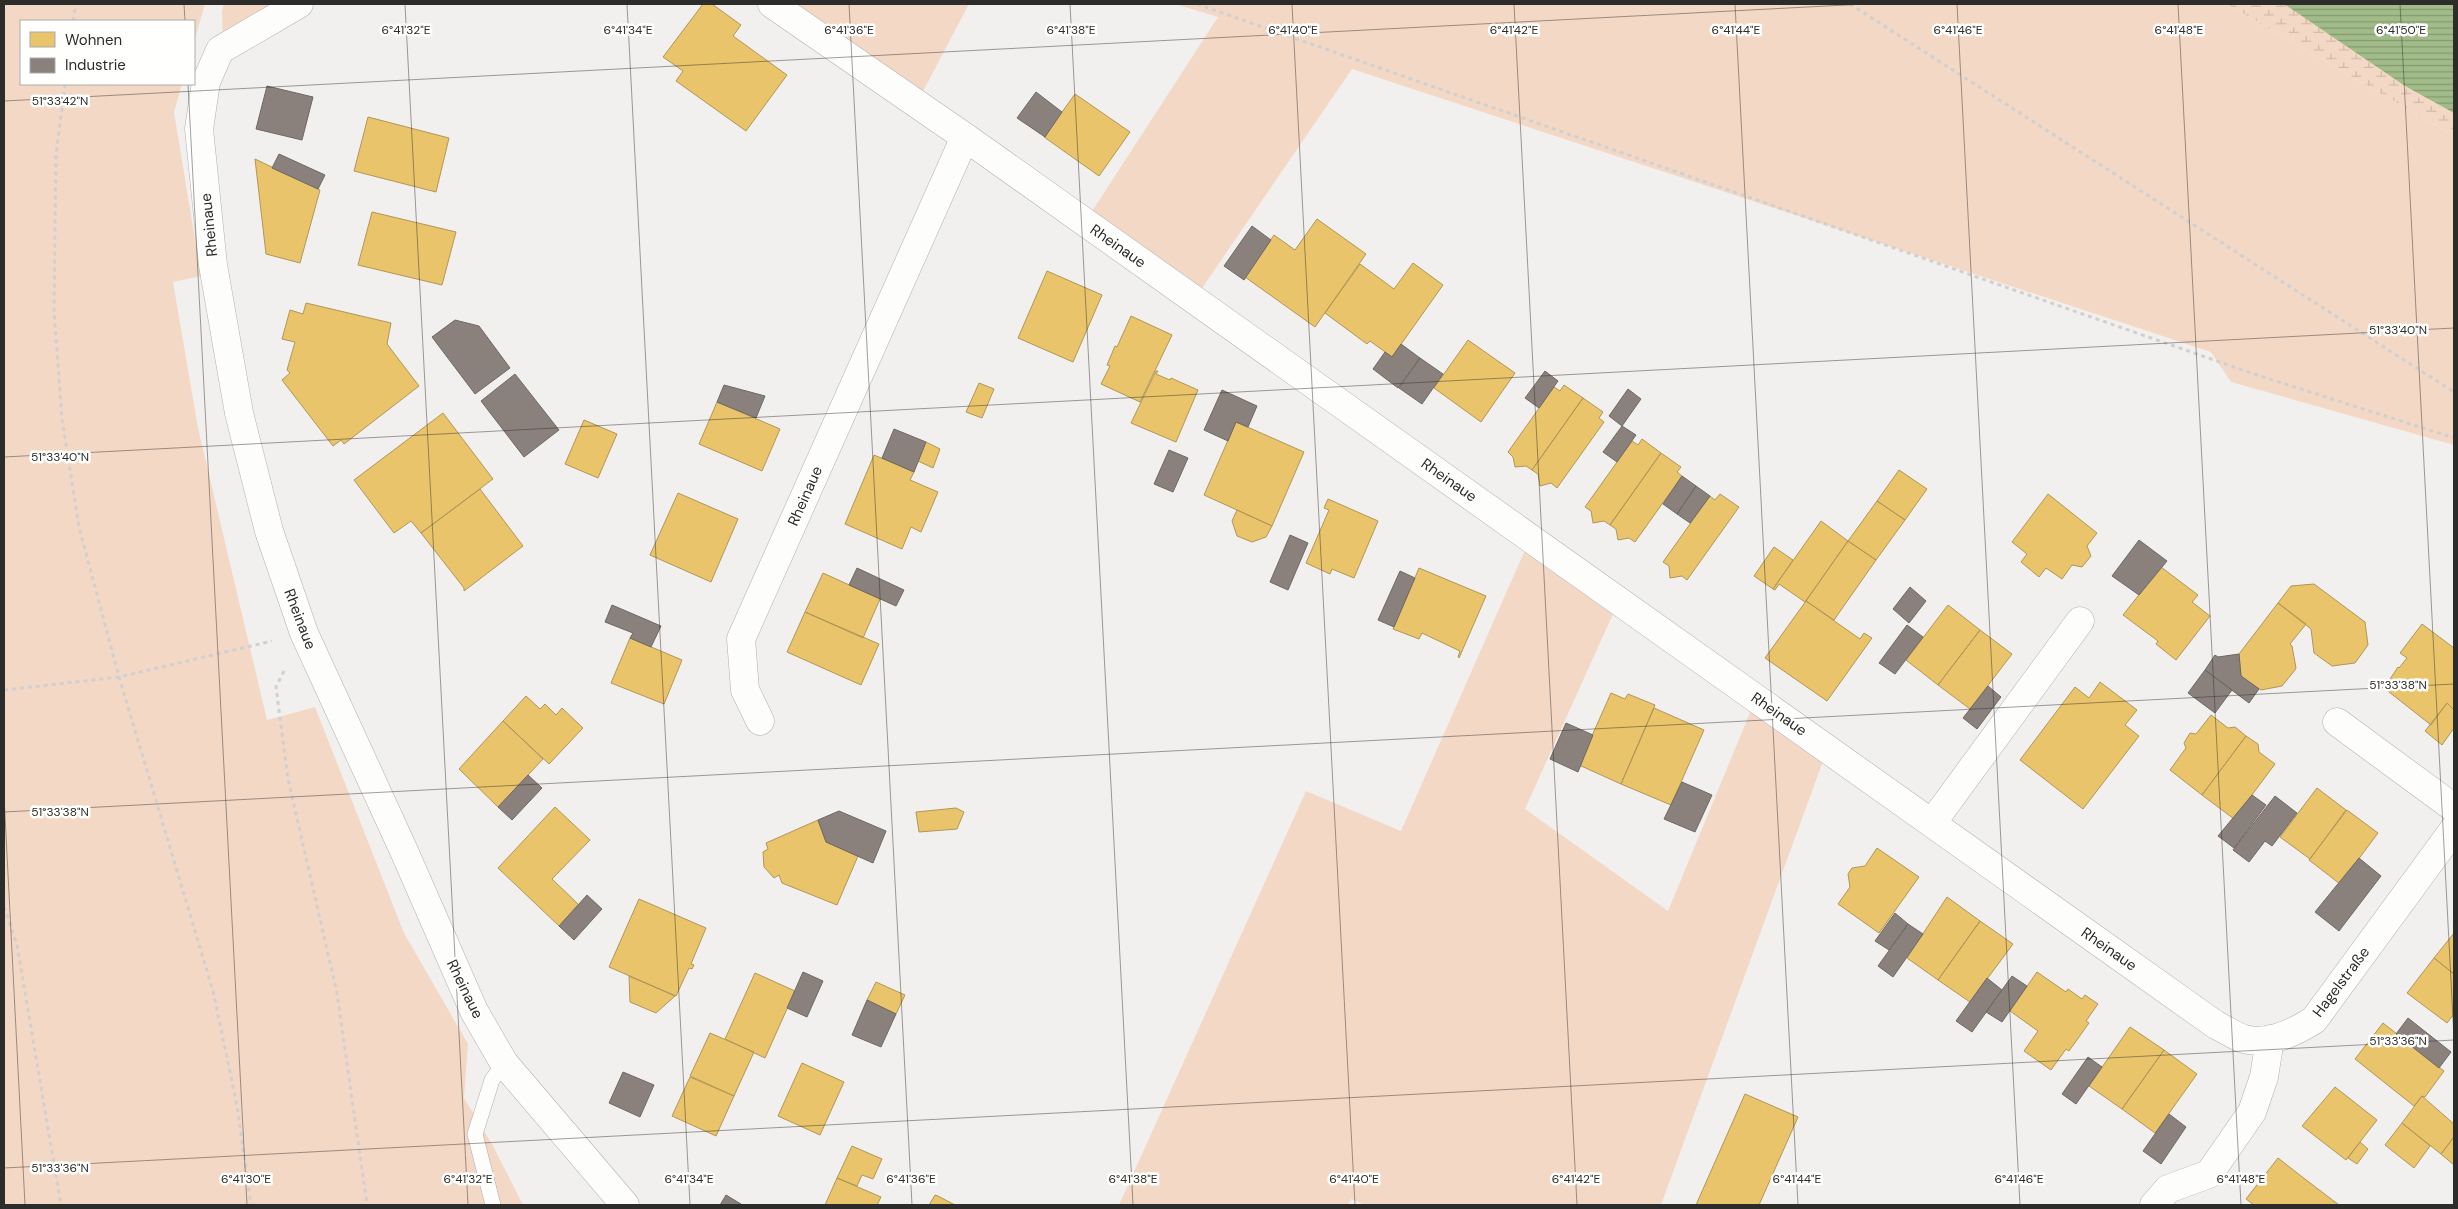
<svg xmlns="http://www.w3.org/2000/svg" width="2458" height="1209" font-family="'DM Sans',sans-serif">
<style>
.green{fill:#f4d8c6}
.wetland{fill:url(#wetland-marsh)}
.water{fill:url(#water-rules)}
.homes{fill:#e9c46a;stroke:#b09657}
.industry{fill:#8a817c;stroke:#6e6863}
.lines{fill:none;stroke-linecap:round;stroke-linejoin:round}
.service-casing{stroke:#b1b0ae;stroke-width:16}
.minor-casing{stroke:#b1b0ae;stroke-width:29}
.path{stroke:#d1d0d0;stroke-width:3;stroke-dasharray:4 4;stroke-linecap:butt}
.service{stroke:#fdfdfc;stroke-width:15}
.minor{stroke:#fdfdfc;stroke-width:28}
.ticks{fill:none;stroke:#2c2c2a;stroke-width:1;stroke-opacity:0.45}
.labels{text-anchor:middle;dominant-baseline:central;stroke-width:5;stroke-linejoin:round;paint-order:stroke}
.street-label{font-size:15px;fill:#2c2c2a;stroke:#fffffe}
.ticks-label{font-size:12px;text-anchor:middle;fill:#2c2c2a;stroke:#fffffe;stroke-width:5;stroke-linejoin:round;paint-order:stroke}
</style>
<defs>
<pattern id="wetland-marsh" width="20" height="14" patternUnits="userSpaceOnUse" patternTransform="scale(1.25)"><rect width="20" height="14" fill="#f4d8c6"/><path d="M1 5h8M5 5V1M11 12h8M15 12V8" fill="none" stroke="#d1baaa"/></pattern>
<pattern id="water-rules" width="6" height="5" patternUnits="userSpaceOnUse" patternTransform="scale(1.25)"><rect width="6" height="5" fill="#a2bc89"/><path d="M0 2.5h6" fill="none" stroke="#849970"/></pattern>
</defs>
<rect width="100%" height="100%" fill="#f2f0ee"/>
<path class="green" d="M 4,4 L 205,4 L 194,42 L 194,21 L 21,21 L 21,84 L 182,84 L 174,112 L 201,276 L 173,282 L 198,428 L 267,720 L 315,707 L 404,933 L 468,1044 L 464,1098 L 492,1144 L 523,1205 L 4,1205 Z
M 224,4 L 295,4 L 223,47 L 222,11 Z
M 781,4 L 969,4 L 919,99 Z
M 1175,4 L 2227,4 L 2454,136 L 2454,445 L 2231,382 L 2211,352 L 1352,69 L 1196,297 L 1087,219 L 1218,17 Z
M 1529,541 L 1618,603 L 1525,809 L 1668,911 L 1754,703 L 1826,753 L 1661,1205 L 1365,1205 L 1351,1199 L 1348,1205 L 1119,1205 L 1306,791 L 1401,831 Z"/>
<path class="wetland" d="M 2227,4 L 2454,4 L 2454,136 Z"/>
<path class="water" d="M 2284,4 L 2454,4 L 2454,113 L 2405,86 Z"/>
<path class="homes" d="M 703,4 L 712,4 L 741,25 L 733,36 L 787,75 L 746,131 L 676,81 L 683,71 L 663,57 Z
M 1075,94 L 1130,132 L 1099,176 L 1044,137 Z
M 368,117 L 449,138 L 436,192 L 354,171 Z
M 255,159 L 320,190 L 300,263 L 266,254 Z
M 372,212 L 456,232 L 442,285 L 358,265 Z
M 1317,219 L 1366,254 L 1315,327 L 1245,277 L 1274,235 L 1295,250 Z
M 1413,263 L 1443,285 L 1392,357 L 1370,341 L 1367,344 L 1325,313 L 1360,264 L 1394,289 Z
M 1047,271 L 1102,295 L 1073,362 L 1018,338 Z
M 306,303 L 391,323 L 387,344 L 419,386 L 344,444 L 341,440 L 333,446 L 282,380 L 290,373 L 287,370 L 295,342 L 282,339 L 290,310 L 303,314 Z
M 1131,316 L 1172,335 L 1140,402 L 1101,384 L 1110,366 L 1107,365 L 1115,346 L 1117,347 Z
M 1468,340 L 1515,373 L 1481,422 L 1434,388 Z
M 1156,371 L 1158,371 L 1156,374 L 1170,380 L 1171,378 L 1198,390 L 1176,442 L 1131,423 Z
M 979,383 L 994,389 L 982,418 L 966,412 Z
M 1564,385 L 1583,398 L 1532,470 L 1526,466 L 1515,467 L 1513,457 L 1508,452 L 1554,387 L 1560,391 Z
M 1583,398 L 1603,412 L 1599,418 L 1604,422 L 1557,488 L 1551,483 L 1540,486 L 1538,474 L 1532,470 Z
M 717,402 L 780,429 L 762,471 L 699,444 Z
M 443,413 L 493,479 L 421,533 L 411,521 L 394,533 L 354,480 Z
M 584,420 L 617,434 L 598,478 L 565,464 Z
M 1236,422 L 1304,452 L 1272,526 L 1204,495 Z
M 1642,439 L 1661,453 L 1610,525 L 1604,521 L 1593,523 L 1591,511 L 1585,507 L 1632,441 L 1638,445 Z
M 926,442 L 940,449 L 933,468 L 918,461 Z
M 1661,453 L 1681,467 L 1677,472 L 1682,476 L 1635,542 L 1629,538 L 1618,540 L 1616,529 L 1610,525 Z
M 874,455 L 914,472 L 910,480 L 938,492 L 921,532 L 911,527 L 902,549 L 845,524 Z
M 1899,470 L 1927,489 L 1905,520 L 1877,501 Z
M 480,489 L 523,546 L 464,591 L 464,588 L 421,533 Z
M 678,493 L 738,519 L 711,582 L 650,555 Z
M 1720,494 L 1739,507 L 1687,580 L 1682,576 L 1670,578 L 1669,566 L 1663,562 L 1710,496 L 1715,500 Z
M 2048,494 L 2097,533 L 2087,546 L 2091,556 L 2082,567 L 2072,565 L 2062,579 L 2046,568 L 2039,577 L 2021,562 L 2027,554 L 2012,542 Z
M 1328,499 L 1378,521 L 1354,578 L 1332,569 L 1330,574 L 1306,563 L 1329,510 L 1324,508 Z
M 1877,501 L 1905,520 L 1876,560 L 1848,541 Z
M 1237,510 L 1272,526 L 1266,537 L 1252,542 L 1237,536 L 1232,521 Z
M 1821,521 L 1848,541 L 1805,602 L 1779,584 L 1775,590 L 1773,589 Z
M 1848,541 L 1876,560 L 1834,620 L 1806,601 Z
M 1774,547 L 1793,560 L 1773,589 L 1754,576 Z
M 2161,567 L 2198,595 L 2192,602 L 2210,616 L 2176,660 L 2156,644 L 2158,641 L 2123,615 Z
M 1419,568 L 1486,596 L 1459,658 L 1458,657 L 1460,651 L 1422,633 L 1419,639 L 1393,629 Z
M 823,573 L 880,599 L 863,638 L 805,612 Z
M 2314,584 L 2365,622 L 2368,645 L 2355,663 L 2332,666 L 2314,653 L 2311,629 L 2278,603 L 2291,586 Z
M 1806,601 L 1860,639 L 1864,633 L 1872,638 L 1827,701 L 1765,658 Z
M 2278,603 L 2306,624 L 2290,644 L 2292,646 L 2296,668 L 2295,670 L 2282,686 L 2261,690 L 2241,676 L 2239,654 Z
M 1948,605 L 1980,630 L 1938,685 L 1906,660 Z
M 805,612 L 879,644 L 861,685 L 787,652 Z
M 2422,624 L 2454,648 L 2454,710 L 2447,703 L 2431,725 L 2384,688 L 2398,667 L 2399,668 L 2407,658 L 2400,653 Z
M 1980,630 L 2012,654 L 1970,709 L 1938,685 Z
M 630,638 L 682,660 L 664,704 L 611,683 Z
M 2100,682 L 2137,710 L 2125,725 L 2139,736 L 2083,809 L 2020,760 L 2075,687 L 2089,698 Z
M 1611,693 L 1625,699 L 1628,694 L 1655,705 L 1621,784 L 1579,765 Z
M 526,696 L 540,709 L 545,704 L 556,715 L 562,708 L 583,728 L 549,764 L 503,721 Z
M 2447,703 L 2454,710 L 2454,728 L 2442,745 L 2425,731 Z
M 1654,708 L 1704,730 L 1671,805 L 1621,784 Z
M 2211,715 L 2228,728 L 2235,727 L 2246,736 L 2202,795 L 2170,770 L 2186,748 L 2184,743 L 2190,733 L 2196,734 Z
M 503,721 L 543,759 L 498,807 L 459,769 Z
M 2246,736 L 2258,744 L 2259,752 L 2275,764 L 2234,819 L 2202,795 Z
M 2317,788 L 2346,810 L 2310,859 L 2280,837 Z
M 555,807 L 590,840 L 552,879 L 579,905 L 559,926 L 498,868 Z
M 956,808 L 964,812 L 957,829 L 919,832 L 916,812 Z
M 2347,810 L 2378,833 L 2340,884 L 2309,860 Z
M 818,820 L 826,842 L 858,856 L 837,905 L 782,883 L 779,875 L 774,878 L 764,867 L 763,852 L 768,849 L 766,843 Z
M 1877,848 L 1919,877 L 1879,933 L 1838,904 L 1850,887 L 1848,874 L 1852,868 L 1865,866 Z
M 1947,897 L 1980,921 L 1938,980 L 1907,958 Z
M 639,899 L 706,928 L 691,964 L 694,965 L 692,969 L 689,968 L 676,996 L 609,967 Z
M 1980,921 L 2013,944 L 1970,1002 L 1938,980 Z
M 2454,933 L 2454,974 L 2434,958 Z
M 2434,958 L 2454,974 L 2454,1014 L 2447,1023 L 2407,993 Z
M 2037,972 L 2066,992 L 2068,989 L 2082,999 L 2085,995 L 2098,1004 L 2086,1021 L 2089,1023 L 2069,1051 L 2066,1049 L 2051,1070 L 2024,1051 L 2038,1031 L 2010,1011 Z
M 755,973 L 795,991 L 765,1058 L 725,1039 Z
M 629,976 L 675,996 L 656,1013 L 630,1002 Z
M 876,982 L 905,995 L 896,1014 L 867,1000 Z
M 2383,1023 L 2444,1071 L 2425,1097 L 2422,1096 L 2414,1106 L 2355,1059 Z
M 2130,1027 L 2164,1050 L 2122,1109 L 2089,1086 Z
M 710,1033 L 754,1052 L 734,1096 L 690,1076 Z
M 2164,1050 L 2197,1074 L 2155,1133 L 2122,1109 Z
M 802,1063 L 844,1082 L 820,1135 L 778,1116 Z
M 690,1077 L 734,1096 L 716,1136 L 672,1116 Z
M 2335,1087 L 2377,1120 L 2346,1160 L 2302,1126 Z
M 1745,1094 L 1798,1117 L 1759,1205 L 1696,1205 Z
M 2422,1096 L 2454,1124 L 2454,1137 L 2441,1154 L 2402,1123 Z
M 2402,1123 L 2430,1146 L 2414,1168 L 2385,1145 Z
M 2453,1138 L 2454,1139 L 2454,1165 L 2441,1154 Z
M 2360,1142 L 2368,1149 L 2357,1164 L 2348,1158 Z
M 852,1146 L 882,1159 L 873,1179 L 862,1175 L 857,1186 L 837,1178 Z
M 2278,1158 L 2301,1176 L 2339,1205 L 2254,1205 L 2246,1199 Z
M 837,1178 L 881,1197 L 877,1205 L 825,1205 Z
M 935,1195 L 938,1196 L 955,1205 L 929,1205 Z"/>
<path class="industry" d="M 267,86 L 313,97 L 302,140 L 256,129 Z
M 1036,92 L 1062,112 L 1045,137 L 1017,118 Z
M 279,154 L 325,175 L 318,189 L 272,168 Z
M 1252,226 L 1271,240 L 1244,280 L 1224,266 Z
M 455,320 L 479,326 L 510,368 L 475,394 L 432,337 Z
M 1401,344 L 1420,358 L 1398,388 L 1373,369 L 1385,352 L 1392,357 Z
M 1420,358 L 1443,374 L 1422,404 L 1399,388 Z
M 1545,371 L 1558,381 L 1539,408 L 1525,398 Z
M 515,374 L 559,430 L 524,457 L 481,401 Z
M 724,385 L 765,396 L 756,418 L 717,402 Z
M 1628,389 L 1641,399 L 1622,426 L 1609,416 Z
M 1222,390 L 1257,406 L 1248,427 L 1236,422 L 1228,441 L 1204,430 Z
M 1622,426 L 1636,435 L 1617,462 L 1603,452 Z
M 894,429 L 926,442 L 914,472 L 882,458 Z
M 1169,450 L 1188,458 L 1173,492 L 1154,484 Z
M 1682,476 L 1696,486 L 1677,514 L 1663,504 Z
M 1696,486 L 1710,496 L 1690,523 L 1677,514 Z
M 1290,535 L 1308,543 L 1288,590 L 1270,582 Z
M 2139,540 L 2167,561 L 2139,595 L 2112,576 Z
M 857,568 L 904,590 L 896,606 L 849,585 Z
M 1400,571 L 1415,578 L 1394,627 L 1378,620 Z
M 1910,587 L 1926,601 L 1909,623 L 1893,609 Z
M 612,605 L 661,626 L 651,647 L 630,638 L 633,633 L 605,622 Z
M 1907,625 L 1923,637 L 1895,674 L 1879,663 Z
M 2239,654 L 2241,676 L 2259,689 L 2249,703 L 2205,670 L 2215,655 L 2218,657 Z
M 2205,670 L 2232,690 L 2215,713 L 2188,693 Z
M 1988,686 L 2001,697 L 1977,729 L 1963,718 Z
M 1566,723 L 1593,735 L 1578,772 L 1550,759 Z
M 528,775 L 542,788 L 512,820 L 498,807 Z
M 1682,782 L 1712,795 L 1695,832 L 1664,819 Z
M 2252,795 L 2266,805 L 2234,848 L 2218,836 Z
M 2275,796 L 2297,813 L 2272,846 L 2265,841 L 2249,862 L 2233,850 Z
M 839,811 L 886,831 L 873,863 L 826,842 L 818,820 Z
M 2359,858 L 2381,876 L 2339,931 L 2315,912 Z
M 587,895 L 602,909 L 574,940 L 559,926 Z
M 1895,913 L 1908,924 L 1889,950 L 1875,941 Z
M 1908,924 L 1923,934 L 1893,977 L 1878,966 Z
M 803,972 L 823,981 L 807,1017 L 787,1008 Z
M 2012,976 L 2027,986 L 2002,1022 L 1986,1012 Z
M 1987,978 L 2002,990 L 1972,1032 L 1956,1021 Z
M 867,1000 L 896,1014 L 881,1047 L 852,1035 Z
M 2408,1018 L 2451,1052 L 2439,1068 L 2396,1034 Z
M 2088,1057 L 2102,1067 L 2076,1104 L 2062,1094 Z
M 623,1072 L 654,1085 L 640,1117 L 609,1103 Z
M 2169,1114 L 2186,1127 L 2161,1164 L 2143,1151 Z
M 726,1195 L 741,1204 L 740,1205 L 720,1205 Z"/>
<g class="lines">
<defs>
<path id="service" d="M 493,1205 L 475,1134 L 492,1080 L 504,1063"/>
<path id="minor" d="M 299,4 L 220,50 L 206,82 L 199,129 L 213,265 L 239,413 L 269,531 L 304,633 L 404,851 L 474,1011 L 504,1063 L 625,1205
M 772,4 L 965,137 L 2216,1025 C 2225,1029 2234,1036 2244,1039 C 2268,1046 2295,1032 2314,1020 L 2454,829
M 760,721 L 745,690 L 741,639 L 965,137
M 2337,722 L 2454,808
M 1932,823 L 2080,621
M 2154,1205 L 2168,1189 L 2209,1174 L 2252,1112 L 2264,1077 L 2270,1039"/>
</defs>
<use href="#service" class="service-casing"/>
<use href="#minor" class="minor-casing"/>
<path class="path" d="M 1197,4 L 2254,374 L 2454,438
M 1850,4 L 2454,392
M 73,21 L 76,4
M 65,84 L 56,155 L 54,311 L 62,419 L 79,527 L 119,677 L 213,991 L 237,1106 L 251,1205
M 284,671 L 276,687 L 288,779 L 337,993 L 367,1205
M 4,690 L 119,677 L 272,641
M 4,907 L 17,945 L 61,1205"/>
<use href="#service" class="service"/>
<use href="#minor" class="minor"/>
</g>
<path class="ticks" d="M 184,4 L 185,21M 405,4 L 468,1205M 627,4 L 690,1205M 849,4 L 912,1205M 1070,4 L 1133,1205M 1292,4 L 1355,1205M 1514,4 L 1577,1205M 1735,4 L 1798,1205M 1957,4 L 2020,1205M 2178,4 L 2241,1205M 2400,4 L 2454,1038M 188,84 L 247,1205M 4,101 L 1865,4M 4,457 L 2454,328M 4,796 L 25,1205M 4,812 L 2454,684M 4,1168 L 2454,1040"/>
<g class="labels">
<g class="street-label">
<text transform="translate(209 225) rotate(-96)">Rheinaue</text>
<text transform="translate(1118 246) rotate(35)">Rheinaue</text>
<text transform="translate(1449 480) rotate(35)">Rheinaue</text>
<text transform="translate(805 496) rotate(-66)">Rheinaue</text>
<text transform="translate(300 619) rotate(69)">Rheinaue</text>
<text transform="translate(1779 714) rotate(35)">Rheinaue</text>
<text transform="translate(2109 949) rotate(35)">Rheinaue</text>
<text transform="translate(2341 982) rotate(-53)">Hagelstraße</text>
<text transform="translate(465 989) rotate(64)">Rheinaue</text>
</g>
</g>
<g class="ticks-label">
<text x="406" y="34">6°41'32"E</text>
<text x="628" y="34">6°41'34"E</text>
<text x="849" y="34">6°41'36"E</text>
<text x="1071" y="34">6°41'38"E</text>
<text x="1293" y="34">6°41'40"E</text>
<text x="1514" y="34">6°41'42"E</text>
<text x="1736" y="34">6°41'44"E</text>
<text x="1958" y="34">6°41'46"E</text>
<text x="2179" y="34">6°41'48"E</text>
<text x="2401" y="34">6°41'50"E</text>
<text x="60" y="105">51°33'42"N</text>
<text x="2398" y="334">51°33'40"N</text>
<text x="60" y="461">51°33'40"N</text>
<text x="2398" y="689">51°33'38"N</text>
<text x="60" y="816">51°33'38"N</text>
<text x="2398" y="1045">51°33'36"N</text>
<text x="60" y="1172">51°33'36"N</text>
<text x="246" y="1183">6°41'30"E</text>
<text x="468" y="1183">6°41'32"E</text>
<text x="689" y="1183">6°41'34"E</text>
<text x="911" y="1183">6°41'36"E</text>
<text x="1133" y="1183">6°41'38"E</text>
<text x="1354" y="1183">6°41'40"E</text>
<text x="1576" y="1183">6°41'42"E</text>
<text x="1797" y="1183">6°41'44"E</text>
<text x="2019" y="1183">6°41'46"E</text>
<text x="2241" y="1183">6°41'48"E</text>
</g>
<rect width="2458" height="1209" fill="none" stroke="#2c2c2a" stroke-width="10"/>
<rect x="20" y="20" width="175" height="65" fill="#fffffe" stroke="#ababa9"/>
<rect x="30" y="32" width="25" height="15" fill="#e9c46a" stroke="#ababa9"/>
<text x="65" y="45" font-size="15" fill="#2c2c2a">Wohnen</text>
<rect x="30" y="58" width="25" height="15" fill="#8a817c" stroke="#ababa9"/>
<text x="65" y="70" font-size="15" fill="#2c2c2a">Industrie</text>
</svg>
